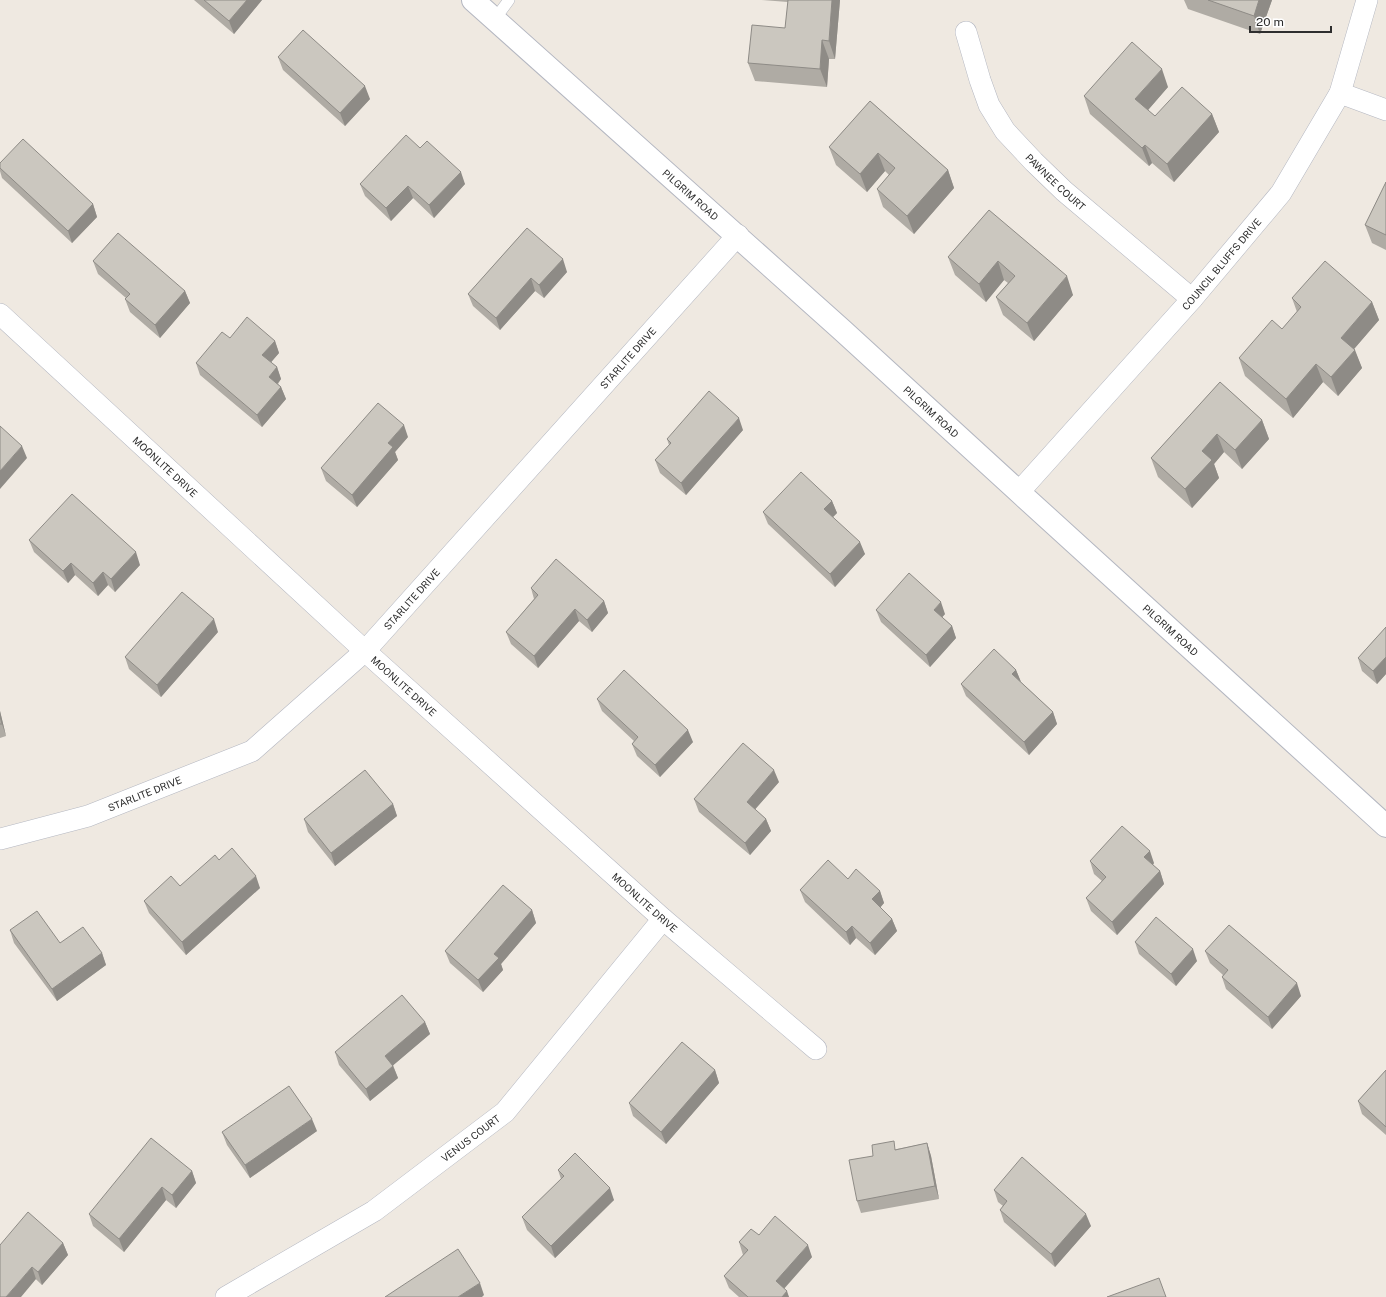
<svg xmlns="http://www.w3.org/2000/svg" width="1386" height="1297" font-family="'Public Sans',sans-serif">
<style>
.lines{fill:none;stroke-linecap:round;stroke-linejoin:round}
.service-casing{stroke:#b4b7c1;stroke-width:12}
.minor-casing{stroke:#b4b7c1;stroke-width:22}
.tertiary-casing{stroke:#b4b7c1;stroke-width:24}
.service{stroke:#fff;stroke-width:11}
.minor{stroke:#fff;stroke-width:21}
.tertiary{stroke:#fff;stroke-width:22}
.wall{fill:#afaba4}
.shaded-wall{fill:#8e8b86}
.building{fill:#cbc7bf;stroke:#8e8b86}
.labels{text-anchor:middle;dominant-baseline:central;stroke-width:4;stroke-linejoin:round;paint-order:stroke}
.street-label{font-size:10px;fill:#2e2e2e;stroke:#fff}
</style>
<rect width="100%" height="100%" fill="#efe9e1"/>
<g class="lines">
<defs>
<path id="service" d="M 495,19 L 509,0"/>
<g id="minor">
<path id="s1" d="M 966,32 L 980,80 L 989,105 L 1005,131 L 1034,162 L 1064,191 L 1192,299"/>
<path d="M 1340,93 L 1386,110"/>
<path id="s2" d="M 0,314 L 365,651 L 663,919 L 816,1049"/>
<path id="s3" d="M 1019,492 L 1192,299 L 1281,193 L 1340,93 L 1367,0"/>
<path id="s4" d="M 0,839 L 88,816 L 252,751 L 365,651 L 738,235"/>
<path id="s5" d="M 226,1297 L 374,1211 L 505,1112 L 663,919"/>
</g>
<g id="tertiary">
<path id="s6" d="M 473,0 L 842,330 L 1019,492 L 1386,826"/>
</g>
</defs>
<use href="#service" class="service-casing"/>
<use href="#minor" class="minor-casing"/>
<use href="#tertiary" class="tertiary-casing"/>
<use href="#service" class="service"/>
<use href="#minor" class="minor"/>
<use href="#tertiary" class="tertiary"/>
</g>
<path class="wall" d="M 194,0 L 262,0 L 234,34 Z
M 762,0 L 840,0 L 835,59 L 829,59 L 827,87 L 755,81 L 748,63 L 785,28 L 788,2 Z
M 1184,0 L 1272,0 L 1260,34 L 1188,9 Z
M 278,57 L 370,99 L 345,126 L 283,70 Z
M 1168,87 L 1148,110 L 1155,116 L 1212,114 L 1219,132 L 1174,182 L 1152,163 L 1149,166 L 1090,114 L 1084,96 Z
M 870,101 L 948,170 L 954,188 L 914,234 L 883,207 L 877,189 L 889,175 L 885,171 L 867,192 L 836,165 L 829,147 Z
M 420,148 L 465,184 L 434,218 L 413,198 L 391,221 L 365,196 L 360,184 Z
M 0,163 L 93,204 L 97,217 L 72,243 L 2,178 L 0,171 Z
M 1386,182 L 1386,250 L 1372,243 L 1365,225 Z
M 989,210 L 1073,295 L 1034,341 L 1003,315 L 996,297 L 1008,283 L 1004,280 L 986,302 L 955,275 L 948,257 Z
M 527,228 L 567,272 L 544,298 L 535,291 L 500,330 L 473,306 L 468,294 Z
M 93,261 L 185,291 L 190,303 L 160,338 L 130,312 L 125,299 L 126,298 L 98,274 Z
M 1292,298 L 1372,302 L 1379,320 L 1354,349 L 1362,368 L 1338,396 L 1323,382 L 1293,418 L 1245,376 L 1239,358 L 1282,329 L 1297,312 Z
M 230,338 L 275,341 L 279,353 L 271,362 L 277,367 L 281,379 L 278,384 L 281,387 L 286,399 L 262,427 L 200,375 L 196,363 Z
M 1220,382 L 1262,420 L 1269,439 L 1242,469 L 1224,452 L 1214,464 L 1219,478 L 1192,508 L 1158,477 L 1151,458 Z
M 743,430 L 686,495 L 660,473 L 655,460 L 669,445 L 667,439 Z
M 408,437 L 395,452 L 398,460 L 357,507 L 326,481 L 321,468 Z
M 832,501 L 837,513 L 833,517 L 865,554 L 835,587 L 768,524 L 763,512 Z
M 29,540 L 140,565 L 115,592 L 108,585 L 98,596 L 75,575 L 68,583 L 34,552 Z
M 531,588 L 604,601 L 608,613 L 592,632 L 579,621 L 538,668 L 511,644 L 506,632 L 534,599 Z
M 876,610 L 945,614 L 942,617 L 952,626 L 956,638 L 930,667 L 881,622 Z
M 1386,627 L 1386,674 L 1377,684 L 1362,671 L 1358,658 Z
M 218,632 L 161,697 L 129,669 L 125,657 Z
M 1016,670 L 1021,682 L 1053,712 L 1057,724 L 1029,755 L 966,696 L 961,684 Z
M 597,699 L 693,742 L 660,777 L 637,756 L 632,744 L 634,741 L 602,711 Z
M 0,711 L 6,736 L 0,738 Z
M 779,782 L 755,809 L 766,819 L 771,831 L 750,855 L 699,812 L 694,799 Z
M 393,804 L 397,816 L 335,866 L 308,832 L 304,819 Z
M 219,860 L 260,888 L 186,955 L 149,913 L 144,901 L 180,886 Z
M 1090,861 L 1154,863 L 1153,865 L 1160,871 L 1164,884 L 1117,935 L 1091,911 L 1086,898 L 1102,881 L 1094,874 Z
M 848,879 L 880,891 L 884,903 L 880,908 L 892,919 L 897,931 L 875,955 L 856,938 L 850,945 L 805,902 L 800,890 Z
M 532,910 L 536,923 L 501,964 L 503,970 L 483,992 L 450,963 L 445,951 Z
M 10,930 L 102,953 L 106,965 L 57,1001 L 14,943 Z
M 1135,942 L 1197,961 L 1176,986 L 1139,954 Z
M 1205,951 L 1301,996 L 1272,1029 L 1226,989 L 1222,977 L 1223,975 L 1210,963 Z
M 425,1022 L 430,1034 L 393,1065 L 398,1078 L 370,1101 L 339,1065 L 335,1052 Z
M 715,1070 L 719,1083 L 666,1144 L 633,1116 L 629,1103 Z
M 1386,1070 L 1386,1135 L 1362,1114 L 1358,1101 Z
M 317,1131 L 250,1178 L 227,1145 L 222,1132 Z
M 927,1143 L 931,1156 L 939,1199 L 861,1213 L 857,1201 L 873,1156 L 897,1149 Z
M 558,1170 L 614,1200 L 555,1258 L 527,1230 L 522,1217 L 561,1179 Z
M 192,1171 L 196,1183 L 176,1208 L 166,1200 L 124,1252 L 93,1226 L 89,1214 Z
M 994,1190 L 1091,1226 L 1055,1267 L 1004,1222 L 1000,1210 L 1003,1206 L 998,1202 Z
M 739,1242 L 812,1257 L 784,1289 L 789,1297 L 739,1297 L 729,1288 L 724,1276 L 743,1255 Z
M 63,1243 L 68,1255 L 42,1285 L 0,1245 Z"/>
<path class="shaded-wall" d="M 247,0 L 262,0 L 234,34 L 229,21 Z
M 832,0 L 840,0 L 835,59 L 829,41 Z
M 1259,0 L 1272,0 L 1260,34 L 1254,16 Z
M 822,40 L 829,59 L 827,87 L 820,69 Z
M 1162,69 L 1168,87 L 1142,117 L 1135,99 Z
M 365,86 L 370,99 L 345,126 L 340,113 Z
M 1212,114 L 1219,132 L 1174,182 L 1167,164 Z
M 1145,145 L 1152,163 L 1149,166 L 1142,148 Z
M 878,153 L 885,171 L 867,192 L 860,174 Z
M 948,170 L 954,188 L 914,234 L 907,216 Z
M 461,172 L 465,184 L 434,218 L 429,205 Z
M 408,186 L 413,198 L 391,221 L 386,208 Z
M 93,204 L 97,217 L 72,243 L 68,231 Z
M 563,259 L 567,272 L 544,298 L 539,285 Z
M 998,261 L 1004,280 L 986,302 L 979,284 Z
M 1067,276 L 1073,295 L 1034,341 L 1027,323 Z
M 531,278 L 535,291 L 500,330 L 496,318 Z
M 185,291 L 190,303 L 160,338 L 155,325 Z
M 1372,302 L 1379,320 L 1348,356 L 1341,338 Z
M 275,341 L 279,353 L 267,367 L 262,355 Z
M 1355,350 L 1362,368 L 1338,396 L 1331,377 Z
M 1316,364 L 1323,382 L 1293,418 L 1286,399 Z
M 277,367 L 281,379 L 273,389 L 269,377 Z
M 281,387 L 286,399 L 262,427 L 257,415 Z
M 739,418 L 743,430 L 686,495 L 681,483 Z
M 1262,420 L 1269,439 L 1242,469 L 1235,450 Z
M 404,425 L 408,437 L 395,452 L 398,460 L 357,507 L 352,495 L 388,443 Z
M 1217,434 L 1224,452 L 1214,464 L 1219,478 L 1192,508 L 1185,489 L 1202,451 Z
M 22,446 L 27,458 L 0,489 L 0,471 Z
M 832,501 L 837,513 L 829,521 L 824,509 Z
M 860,542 L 865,554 L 835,587 L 830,574 Z
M 136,552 L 140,565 L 115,592 L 111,579 Z
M 71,563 L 75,575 L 68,583 L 63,571 Z
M 103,572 L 108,585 L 98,596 L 93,583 Z
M 604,601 L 608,613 L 592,632 L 587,620 Z
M 941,602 L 945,614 L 938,622 L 934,610 Z
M 575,609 L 579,621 L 538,668 L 534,656 Z
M 214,619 L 218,632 L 161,697 L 157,685 Z
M 952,626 L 956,638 L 930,667 L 926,655 Z
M 1386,657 L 1386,674 L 1377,684 L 1373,671 Z
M 1016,670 L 1021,682 L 1012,674 Z
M 0,711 L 6,736 L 2,724 L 0,716 Z
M 1053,712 L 1057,724 L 1029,755 L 1024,742 Z
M 688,730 L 693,742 L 660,777 L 655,765 Z
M 774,770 L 779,782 L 751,814 L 747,802 Z
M 393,804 L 397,816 L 335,866 L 331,853 Z
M 766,819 L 771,831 L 750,855 L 745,843 Z
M 1150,851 L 1154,863 L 1149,869 L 1144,857 Z
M 1160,871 L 1164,884 L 1117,935 L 1112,922 Z
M 256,876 L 260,888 L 186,955 L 182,942 Z
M 880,891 L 884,903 L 876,912 L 872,899 Z
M 532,910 L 536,923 L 501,964 L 503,970 L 483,992 L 478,980 L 494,954 Z
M 892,919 L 897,931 L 875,955 L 870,943 Z
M 852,926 L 856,938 L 850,945 L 846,932 Z
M 1193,949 L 1197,961 L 1176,986 L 1171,974 Z
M 102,953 L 106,965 L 57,1001 L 52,989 Z
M 1297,983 L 1301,996 L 1272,1029 L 1268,1017 Z
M 425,1022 L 430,1034 L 390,1068 L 385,1056 Z
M 393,1066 L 398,1078 L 370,1101 L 366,1089 Z
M 715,1070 L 719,1083 L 666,1144 L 661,1132 Z
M 312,1119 L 317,1131 L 250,1178 L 245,1165 Z
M 927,1143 L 931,1156 L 939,1199 L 935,1186 Z
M 192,1171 L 196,1183 L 176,1208 L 172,1195 Z
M 162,1187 L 166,1200 L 124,1252 L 119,1239 Z
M 610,1188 L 614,1200 L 555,1258 L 551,1246 Z
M 1086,1214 L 1091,1226 L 1055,1267 L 1051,1254 Z
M 63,1243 L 68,1255 L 42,1285 L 38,1272 Z
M 808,1245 L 812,1257 L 780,1293 L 776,1281 Z
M 32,1267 L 36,1279 L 21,1297 L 6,1297 Z
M 480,1283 L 484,1295 L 482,1297 L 458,1297 Z
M 787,1291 L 789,1297 L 782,1297 Z"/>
<path class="building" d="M 204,0 L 247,0 L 229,21 Z
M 788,0 L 832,0 L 829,41 L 822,40 L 820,69 L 748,63 L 752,25 L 785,28 Z
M 1208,0 L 1259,0 L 1254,16 Z
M 303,30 L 365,86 L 340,113 L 278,57 Z
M 1132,42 L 1162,69 L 1135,99 L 1155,116 L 1182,87 L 1212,114 L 1167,164 L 1145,145 L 1142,148 L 1084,96 Z
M 870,101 L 948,170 L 907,216 L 877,189 L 895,168 L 878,153 L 860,174 L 829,147 Z
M 406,135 L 420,148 L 427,141 L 461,172 L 429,205 L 408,186 L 386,208 L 360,184 Z
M 23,139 L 93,204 L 68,231 L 0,168 L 0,163 Z
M 1386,182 L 1386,235 L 1365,225 Z
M 989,210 L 1067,276 L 1027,323 L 996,297 L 1015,276 L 998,261 L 979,284 L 948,257 Z
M 527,228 L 563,259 L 539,285 L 531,278 L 496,318 L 468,294 Z
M 118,233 L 185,291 L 155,325 L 125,299 L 130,294 L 93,261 Z
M 1325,261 L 1372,302 L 1341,338 L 1355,350 L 1331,377 L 1316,364 L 1286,399 L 1239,358 L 1272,320 L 1282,329 L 1301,307 L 1292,298 Z
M 247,317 L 275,341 L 262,355 L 277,367 L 269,377 L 281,387 L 257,415 L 196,363 L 222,332 L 230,338 Z
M 1220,382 L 1262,420 L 1235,450 L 1217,434 L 1202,451 L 1212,460 L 1185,489 L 1151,458 Z
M 709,391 L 739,418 L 681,483 L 655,460 L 671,443 L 667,439 Z
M 378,403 L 404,425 L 388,443 L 393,447 L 352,495 L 321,468 Z
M 0,426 L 22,446 L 0,471 Z
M 801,472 L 832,501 L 824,509 L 860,542 L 830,574 L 763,512 Z
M 72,494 L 136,552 L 111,579 L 103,572 L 93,583 L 71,563 L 63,571 L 29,540 Z
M 556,559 L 604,601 L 587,620 L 575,609 L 534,656 L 506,632 L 538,595 L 531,588 Z
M 909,573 L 941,602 L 934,610 L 952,626 L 926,655 L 876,610 Z
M 182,592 L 214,619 L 157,685 L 125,657 Z
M 1386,627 L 1386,657 L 1373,671 L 1358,658 Z
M 994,649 L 1016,670 L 1012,674 L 1053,712 L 1024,742 L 961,684 Z
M 624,670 L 688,730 L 655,765 L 632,744 L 638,737 L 597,699 Z
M 0,716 L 2,724 L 0,724 Z
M 743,743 L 774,770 L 747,802 L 766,819 L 745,843 L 694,799 Z
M 365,770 L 393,804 L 331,853 L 304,819 Z
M 1122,826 L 1150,851 L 1144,857 L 1160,871 L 1112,922 L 1086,898 L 1106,877 L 1090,861 Z
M 232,848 L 256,876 L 182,942 L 144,901 L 171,876 L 180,886 L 215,855 L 219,860 Z
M 828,860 L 848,879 L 856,869 L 880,891 L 872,899 L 892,919 L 870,943 L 852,926 L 846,932 L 800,890 Z
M 503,885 L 532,910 L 494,954 L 499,958 L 478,980 L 445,951 Z
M 37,911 L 60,943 L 83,927 L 102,953 L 52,989 L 10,930 Z
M 1156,917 L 1193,949 L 1171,974 L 1135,942 Z
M 1229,925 L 1297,983 L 1268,1017 L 1222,977 L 1228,970 L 1205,951 Z
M 402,995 L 425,1022 L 385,1056 L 393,1066 L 366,1089 L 335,1052 Z
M 682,1042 L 715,1070 L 661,1132 L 629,1103 Z
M 1386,1070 L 1386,1127 L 1358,1101 Z
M 289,1086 L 312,1119 L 245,1165 L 222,1132 Z
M 151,1138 L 192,1171 L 172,1195 L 162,1187 L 119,1239 L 89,1214 Z
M 894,1141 L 895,1150 L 927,1143 L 935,1186 L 857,1201 L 849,1160 L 873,1156 L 872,1145 Z
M 575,1153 L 610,1188 L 551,1246 L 522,1217 L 564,1176 L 558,1170 Z
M 1022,1157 L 1086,1214 L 1051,1254 L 1000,1210 L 1007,1201 L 994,1190 Z
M 28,1212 L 63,1243 L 38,1272 L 32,1267 L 6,1297 L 0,1297 L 0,1245 Z
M 775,1216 L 808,1245 L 776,1281 L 787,1291 L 782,1297 L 748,1297 L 724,1276 L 748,1250 L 739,1242 L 751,1229 L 759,1235 Z
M 458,1249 L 480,1283 L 458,1297 L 385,1297 Z
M 1159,1278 L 1166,1297 L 1107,1297 Z"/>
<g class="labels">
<g class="street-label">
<text stroke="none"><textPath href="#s1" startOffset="179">PAWNEE COURT</textPath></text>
<text stroke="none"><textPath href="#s6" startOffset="292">PILGRIM ROAD</textPath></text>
<text stroke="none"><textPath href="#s3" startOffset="305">COUNCIL BLUFFS DRIVE</textPath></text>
<text stroke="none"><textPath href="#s4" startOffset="812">STARLITE DRIVE</textPath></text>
<text stroke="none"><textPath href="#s6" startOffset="616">PILGRIM ROAD</textPath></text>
<text stroke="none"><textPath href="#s2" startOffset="225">MOONLITE DRIVE</textPath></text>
<text stroke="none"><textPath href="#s4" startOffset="488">STARLITE DRIVE</textPath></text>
<text stroke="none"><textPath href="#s6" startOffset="940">PILGRIM ROAD</textPath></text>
<text stroke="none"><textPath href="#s2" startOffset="549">MOONLITE DRIVE</textPath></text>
<text stroke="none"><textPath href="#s4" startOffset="152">STARLITE DRIVE</textPath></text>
<text stroke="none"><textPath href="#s2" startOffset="873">MOONLITE DRIVE</textPath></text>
<text stroke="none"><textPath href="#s5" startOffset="292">VENUS COURT</textPath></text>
</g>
</g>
<path d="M1250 26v6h81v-6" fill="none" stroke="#2e2e2e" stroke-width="2"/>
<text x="1256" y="26" font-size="12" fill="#2e2e2e" stroke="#ffffff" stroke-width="3" paint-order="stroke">20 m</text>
</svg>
